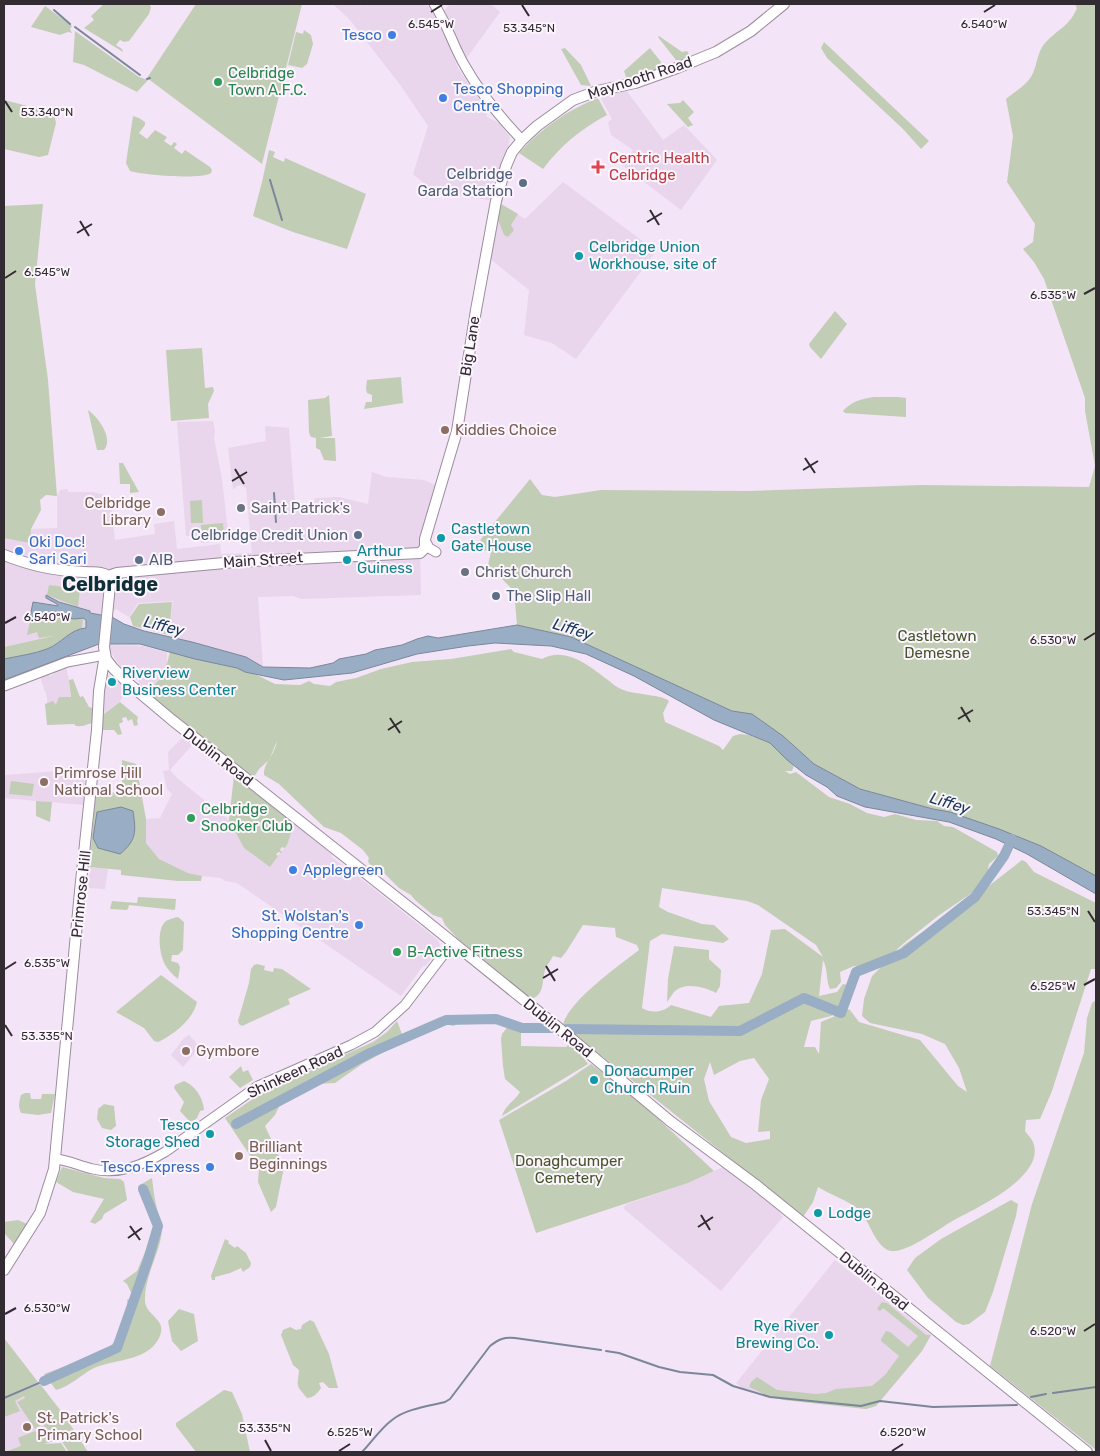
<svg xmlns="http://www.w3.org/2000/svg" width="1100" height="1456" font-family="Rubik,sans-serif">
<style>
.built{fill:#e9d5ec}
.green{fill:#c2cdb5;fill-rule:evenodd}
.water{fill:#99aec5;stroke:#7a8799}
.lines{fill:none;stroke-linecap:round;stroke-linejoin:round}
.stream{stroke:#7a8799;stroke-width:2}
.river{stroke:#99aec5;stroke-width:10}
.tertiary-casing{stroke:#9b8c9d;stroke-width:11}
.secondary-casing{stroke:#9b8c9d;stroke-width:12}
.tertiary{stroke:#fff;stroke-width:9}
.secondary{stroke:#fff;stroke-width:10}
.ticks{fill:none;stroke:#322b32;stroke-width:2}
.shop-dot{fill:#3f7fe0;stroke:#fcf5fd;stroke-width:2}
.leisure-dot{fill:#2e9e5b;stroke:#fcf5fd;stroke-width:2}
.health-dot{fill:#e0444e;stroke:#fcf5fd;stroke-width:2}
.service-dot{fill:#5c6f8a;stroke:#fcf5fd;stroke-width:2}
.culture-dot{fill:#0f9aa8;stroke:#fcf5fd;stroke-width:2}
.education-dot{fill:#8d6e63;stroke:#fcf5fd;stroke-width:2}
.worship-dot{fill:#6b7280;stroke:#fcf5fd;stroke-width:2}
.labels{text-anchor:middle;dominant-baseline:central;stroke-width:4;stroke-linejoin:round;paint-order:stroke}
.shop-label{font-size:15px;fill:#366cbe;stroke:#fcf5fd;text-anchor:end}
.leisure-label{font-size:15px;fill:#27864d;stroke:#fcf5fd;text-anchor:start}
.street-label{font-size:15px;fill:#322b32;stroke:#fcf5fd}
.health-label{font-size:15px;fill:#be3a42;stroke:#fcf5fd;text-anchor:start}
.service-label{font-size:15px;fill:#4e5e75;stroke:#fcf5fd;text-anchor:end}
.culture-label{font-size:15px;fill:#0d838f;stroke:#fcf5fd;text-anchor:start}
.education-label{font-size:15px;fill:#785e54;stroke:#fcf5fd;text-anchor:start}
.worship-label{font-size:15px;fill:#5b616d;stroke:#fcf5fd;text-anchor:start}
.park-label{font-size:15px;fill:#445529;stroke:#fcf5fd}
.water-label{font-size:16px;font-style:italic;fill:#163859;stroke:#fcf5fd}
.district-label{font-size:20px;font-weight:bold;fill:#103038;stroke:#fcf5fd}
.ticks-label{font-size:12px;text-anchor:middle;fill:#322b32;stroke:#fcf5fd;stroke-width:4;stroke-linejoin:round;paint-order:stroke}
</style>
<rect width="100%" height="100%" fill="#f4e4f7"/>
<path class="built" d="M 333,4 L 361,4 L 359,8 L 362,4 L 426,4 L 439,21 L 458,68 L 484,107 L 487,117 L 499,123 L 510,137 L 508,149 L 497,173 L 489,200 L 462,196 L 447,183 L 437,194 L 413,174 L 428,126 L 401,86 L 350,20 Z
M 450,4 L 491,4 L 500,12 L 466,59 L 443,12 Z
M 623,86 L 663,140 L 684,125 L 717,160 L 681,210 L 622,165 L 633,150 L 611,135 L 608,122 L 612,119 L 597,91 Z
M 563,182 L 656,251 L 576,359 L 552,343 L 524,335 L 529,290 L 489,258 L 501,204 L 525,219 Z
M 213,421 L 215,431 L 214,438 L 222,479 L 229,541 L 201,543 L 200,536 L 186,536 L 177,422 Z
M 265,426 L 289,428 L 295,505 L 314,504 L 315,498 L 339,497 L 368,504 L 372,472 L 386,477 L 424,480 L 440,487 L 420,553 L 421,595 L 301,599 L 293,596 L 258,597 L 263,667 L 246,657 L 172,637 L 169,632 L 173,601 L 138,603 L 129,617 L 116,609 L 107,616 L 90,613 L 86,628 L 4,647 L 4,532 L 29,543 L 31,529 L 57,528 L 57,496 L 60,490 L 68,489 L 68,492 L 92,492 L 110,496 L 115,540 L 155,534 L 154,524 L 174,521 L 177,549 L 220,544 L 221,554 L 252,553 L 246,488 L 241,485 L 237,486 L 233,490 L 228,448 L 266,441 Z
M 109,645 L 143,646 L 167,652 L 167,666 L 164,675 L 154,685 L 148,694 L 138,685 L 139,681 L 137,680 L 123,670 L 109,650 Z
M 66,667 L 69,680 L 71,701 L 47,714 L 47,697 L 40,677 L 48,674 L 50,676 L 54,674 L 54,672 Z
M 105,672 L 128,690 L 117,705 L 103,715 Z
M 185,735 L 193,744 L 170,770 L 177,778 L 229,820 L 244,848 L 270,866 L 288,843 L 294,823 L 307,833 L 331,854 L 333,858 L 374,889 L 438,940 L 440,945 L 439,950 L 425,966 L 423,966 L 401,996 L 237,883 L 225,881 L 221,878 L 202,876 L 188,873 L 159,859 L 146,843 L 146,819 L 160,818 L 172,794 L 167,789 L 163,771 L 169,770 L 168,752 Z
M 85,769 L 84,805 L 4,798 L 5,775 Z
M 89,867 L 108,869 L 105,889 L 88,888 L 90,869 Z
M 189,1035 L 200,1047 L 183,1067 L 171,1055 L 184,1038 Z
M 723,1167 L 777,1209 L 783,1217 L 721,1291 L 623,1208 L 627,1204 L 688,1183 Z
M 835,1260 L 931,1335 L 922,1351 L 876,1406 L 866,1409 L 784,1400 L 742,1388 L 736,1383 Z
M 21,1392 L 60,1439 L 20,1452 L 4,1452 L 4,1399 Z"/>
<path class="green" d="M 104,4 L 149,4 L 151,7 L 149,14 L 129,41 L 124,42 L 120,40 L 116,45 L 122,49 L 123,52 L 84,28 L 94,20 L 91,16 Z
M 196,4 L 302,4 L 262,164 L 147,78 Z
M 1075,4 L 1096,4 L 1096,876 L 1041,846 L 950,812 L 933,809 L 860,789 L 814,764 L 783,736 L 752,714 L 732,711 L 571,637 L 517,625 L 514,591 L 488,565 L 491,552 L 483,550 L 479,545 L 481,539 L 530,479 L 542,495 L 555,497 L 601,490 L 749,491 L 923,485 L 1089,487 L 1095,466 L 1085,411 L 1085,398 L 1044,279 L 1034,262 L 1023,249 L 1033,242 L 1035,224 L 1007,182 L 1013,136 L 1006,99 C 1014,92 1027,85 1032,75 C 1038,64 1037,49 1048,40 C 1060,28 1070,25 1077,8 Z
M 45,6 L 72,26 L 70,29 L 72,33 L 68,32 L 60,35 L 31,27 Z
M 304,30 L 311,35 L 313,44 L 307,64 L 302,68 L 288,65 L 296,32 L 303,34 Z
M 75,31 L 139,77 L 148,80 L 137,92 L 84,65 L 73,62 Z
M 659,36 L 682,52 L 687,51 L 691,58 L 682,61 L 676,60 L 658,37 Z
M 824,42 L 929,141 L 921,149 L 903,129 L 827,58 L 821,48 Z
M 565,48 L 581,65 L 591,86 L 581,85 L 561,49 Z
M 650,48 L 661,62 L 662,67 L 627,80 L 624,71 Z
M 598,98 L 607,115 C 581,129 561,145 543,169 L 519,153 C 542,128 567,110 598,98 Z
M 4,100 L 47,111 L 54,114 L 56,123 L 48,155 L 39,157 L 4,149 Z
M 683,100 L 694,112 L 688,118 L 693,125 L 688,127 L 667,104 L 680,103 Z
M 133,116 L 139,118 L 145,122 L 145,125 L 139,133 L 147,139 L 155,130 L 167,137 L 164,141 L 171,146 L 174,142 L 177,144 L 174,148 L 182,154 L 185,150 L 210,167 L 212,170 L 211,173 C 201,180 143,175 130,171 L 126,163 Z
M 269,150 L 275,152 L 273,157 L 284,162 L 285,158 L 366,194 L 347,249 L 293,232 L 253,216 L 262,182 Z
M 43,204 L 35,284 L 48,380 L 57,496 L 46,495 L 40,500 L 41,510 L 31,529 L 30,543 L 4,538 L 4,206 Z
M 501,204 L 518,214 L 511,225 L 514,230 L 508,237 L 504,235 L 497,217 Z
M 835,311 L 847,324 L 821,359 L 810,347 L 809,344 Z
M 202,348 L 205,388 L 213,387 L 214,391 L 208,404 L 209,418 L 171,421 L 166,350 Z
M 401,377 L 403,403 L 364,409 L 366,402 L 372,402 L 372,395 L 367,393 L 366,389 L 367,380 Z
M 329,395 L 332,436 L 319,438 L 335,438 L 336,461 L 324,460 L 320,450 L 316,448 L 316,438 L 311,437 L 309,433 L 308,400 L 325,398 Z
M 874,397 L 898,397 L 906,398 L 906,417 L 845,413 L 843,411 C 852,401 861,399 874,397 Z
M 88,410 C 98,417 114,438 104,450 L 97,450 Z
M 119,463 L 123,463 L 139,492 L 130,493 L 130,484 L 120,484 Z
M 202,500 L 203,523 L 191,523 L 190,501 Z
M 223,523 L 224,536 L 202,538 L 201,525 Z
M 49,585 L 80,589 L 78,607 L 47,595 Z
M 172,602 L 169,635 L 133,626 L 130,617 L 139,604 Z
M 56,615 L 74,619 L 83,618 L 82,628 C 68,632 60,643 47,649 C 34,654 18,656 4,659 L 4,647 L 53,636 L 39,638 L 37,632 L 27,635 L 31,617 Z
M 511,649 L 514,652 L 542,659 C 566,646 589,666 608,680 C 612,683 616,687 621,689 C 633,695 661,694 669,701 L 663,713 L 665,722 L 719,746 L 723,750 L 733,736 L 740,734 L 749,735 L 770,743 L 794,766 L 792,771 L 785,771 L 790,774 L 796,772 L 829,797 L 850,804 L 867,813 L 884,817 L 895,814 L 916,820 L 937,821 L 944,826 L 953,827 L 997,852 L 998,856 L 989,864 L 987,876 L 976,890 L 938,916 L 904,943 L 889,957 L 869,968 L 854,966 L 840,972 L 841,982 L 836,988 L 830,989 C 826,982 828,969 823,960 L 819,996 L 837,992 L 843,984 L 848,985 L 846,1006 L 831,1016 L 811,1021 L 804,1047 L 815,1047 L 819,1054 L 821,1022 L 833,1017 L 847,1009 L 850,1010 L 859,1022 L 920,1040 L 958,1086 L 967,1092 L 959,1068 L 945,1044 L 922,1034 L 870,1023 L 862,1016 L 864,999 L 872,976 L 904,945 L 990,885 L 1022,860 L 1026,862 L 1034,872 L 1096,903 L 1096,969 L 1091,969 L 1052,1091 L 1040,1119 L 1026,1120 L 1025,1131 C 1027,1134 1030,1137 1032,1140 C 1050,1175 976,1208 954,1220 C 940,1228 908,1252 893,1251 C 876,1251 870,1220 858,1209 C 848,1200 830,1195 818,1187 L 813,1202 L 803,1217 L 563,1025 C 568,1001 620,965 639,950 L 637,945 L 616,937 L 615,928 L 583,925 L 566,952 L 561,958 L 553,956 C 551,960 548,964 546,967 C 541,979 546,995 531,999 L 459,940 L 445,925 L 442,918 L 433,915 L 415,900 L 411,895 L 399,888 L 378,867 C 373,867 370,866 368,861 L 369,858 L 363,850 L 341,833 L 324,827 L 279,784 L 264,775 C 263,763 275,755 277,741 L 269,760 L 259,769 L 254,777 L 188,728 L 148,694 L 154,685 L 164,675 L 170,652 L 237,668 L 245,672 L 255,674 L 275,684 L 300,685 L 309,681 L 314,684 L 330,686 L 336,682 L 356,678 L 381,669 L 412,662 L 451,659 ZM 662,888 L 747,901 L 758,905 L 816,945 L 823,957 L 785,929 L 771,930 L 762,974 L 749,1003 L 719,1006 L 711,1017 L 671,1005 C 664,1012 652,1014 642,1008 L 650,941 L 662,934 L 723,943 L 729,939 L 714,925 L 702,924 L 668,912 L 659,907 ZM 754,1058 L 769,1079 L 761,1100 L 758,1132 L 770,1131 L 770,1139 L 746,1143 L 731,1137 L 709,1101 L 704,1079 L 710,1062 L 714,1075 L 740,1061 Z
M 73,679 L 80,697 L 83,696 L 89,707 L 96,709 L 95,723 C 87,723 86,727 76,726 L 74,724 L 47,725 L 45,704 L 53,701 L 56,705 L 59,697 L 71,697 L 69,680 Z
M 120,702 L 138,717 L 137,721 L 138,725 L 134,726 L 132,719 L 128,721 L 126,717 L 122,718 L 123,722 L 119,724 L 122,734 L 118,735 L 114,730 L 102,730 L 103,715 Z
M 122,760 L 136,764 L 146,819 L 146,843 L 159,859 L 188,873 L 202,876 L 201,881 L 178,881 L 121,875 L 121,870 L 89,867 L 96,791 L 122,793 Z
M 234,775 L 294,823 L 288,843 L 285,848 L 282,847 L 280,850 L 282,852 L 281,853 L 279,852 L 276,854 L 278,856 L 270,867 L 244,848 L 229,820 Z
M 11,781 L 34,784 L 32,796 L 9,794 Z
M 36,801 L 52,802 L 50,822 L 36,816 Z
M 138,897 L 176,899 L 175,910 L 129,905 L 128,909 L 126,910 L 110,909 L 112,901 L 137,903 Z
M 178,917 L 184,922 L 183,950 L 178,955 L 172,955 L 171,961 L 178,963 L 180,967 L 178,979 C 172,974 165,967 163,960 C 159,950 157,928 166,921 C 169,919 174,918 178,917 Z
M 674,946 L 709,950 L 709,959 L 721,970 L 720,986 L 716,993 C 704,987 685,982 675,991 C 672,994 670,998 667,1002 L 668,979 Z
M 257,964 L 265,966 L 264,970 L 273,972 L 274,968 L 282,969 L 311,989 L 288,999 L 290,1004 L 242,1026 L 239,1024 L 238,1021 L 249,983 L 251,969 L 254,965 Z
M 161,975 L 197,1002 C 193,1020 173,1035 158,1042 L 154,1041 L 144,1028 L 116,1012 Z
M 1096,1000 L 1096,1450 L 990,1366 L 1032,1204 L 1084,1053 L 1087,1018 L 1092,1003 Z
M 482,1014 L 462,1021 L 454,1026 L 443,1024 L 410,1038 L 362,1064 L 335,1083 L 315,1084 L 283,1098 L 275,1115 L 265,1126 L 284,1167 L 276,1207 L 271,1212 L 258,1182 L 259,1169 L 225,1118 L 263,1092 L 373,1042 L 387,1032 L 397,1021 L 402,1034 L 429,1023 Z
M 510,1024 L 521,1028 L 521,1046 L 566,1047 L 569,1044 L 582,1056 L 588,1064 L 502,1116 C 505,1105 515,1101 520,1092 L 505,1079 L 503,1066 L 501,1039 L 502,1034 Z
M 591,1064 L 638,1100 L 714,1171 L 688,1183 L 536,1233 L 499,1120 L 566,1081 Z
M 241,1066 L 243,1072 L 248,1070 L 253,1080 L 240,1088 L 229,1077 Z
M 184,1081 C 196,1086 203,1098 204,1110 L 200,1111 L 197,1118 L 191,1123 L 180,1111 L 184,1102 L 174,1088 L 175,1085 Z
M 25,1093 L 30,1093 L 31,1099 L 41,1099 L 42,1094 L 55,1094 L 51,1113 L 38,1115 L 21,1113 C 18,1107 19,1102 21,1095 Z
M 104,1104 L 114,1106 L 116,1126 L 111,1130 L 102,1128 L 97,1119 L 98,1109 Z
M 62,1167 L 104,1178 L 120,1179 L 124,1182 L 127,1200 L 104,1214 L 102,1219 L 95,1224 L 90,1222 L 104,1199 L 73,1192 L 56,1182 Z
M 152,1178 C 153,1186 154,1196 156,1204 C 157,1212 163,1222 162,1230 C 160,1254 144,1276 145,1301 C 146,1317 170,1319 158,1340 C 145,1362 112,1359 92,1369 C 81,1375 69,1387 56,1390 L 44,1374 L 93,1356 L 108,1349 L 119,1336 L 124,1326 L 128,1307 L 127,1300 L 133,1297 L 127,1284 L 123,1281 L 137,1271 L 156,1226 L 138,1186 Z
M 1011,1200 L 1018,1204 L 1016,1216 L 993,1292 L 985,1312 L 969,1324 L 963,1325 L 956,1322 L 928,1298 L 907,1270 L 915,1258 L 941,1239 Z
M 18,1220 L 27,1224 L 14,1244 L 4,1233 L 4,1222 Z
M 225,1239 L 229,1241 L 228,1243 L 235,1248 L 237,1246 L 246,1253 L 251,1263 L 250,1267 L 243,1272 L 241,1268 L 230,1273 L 215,1277 L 215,1280 L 212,1280 L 211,1276 Z
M 882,1302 L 887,1303 L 926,1335 L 931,1335 L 922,1351 L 876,1406 L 866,1409 L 784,1400 L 768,1396 L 749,1387 L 751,1382 L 757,1377 L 777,1390 L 816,1394 L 826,1393 L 836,1389 L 872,1386 L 885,1375 L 899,1356 L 881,1341 L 881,1339 L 886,1331 L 890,1332 L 908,1347 L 918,1336 L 883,1308 L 880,1311 L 877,1309 Z
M 179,1309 L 194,1314 L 198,1341 L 181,1351 L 172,1341 L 168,1321 Z
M 310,1320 L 314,1322 L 329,1354 L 338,1388 L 329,1388 L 323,1382 L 319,1383 L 321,1388 C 318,1393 313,1398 307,1398 C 294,1383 298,1387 299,1370 L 293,1365 L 281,1335 L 283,1330 L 290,1327 L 296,1330 L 301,1329 L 302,1325 Z
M 4,1338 L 38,1382 L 4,1397 Z
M 40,1384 L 64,1415 L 88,1452 L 69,1452 L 60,1439 L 44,1444 L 61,1443 L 67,1452 L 5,1452 L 21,1446 L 18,1438 L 35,1431 L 40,1437 L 49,1432 L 42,1424 L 35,1429 L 17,1402 L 25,1398 L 24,1396 L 15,1401 L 20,1411 L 4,1417 L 4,1399 Z
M 224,1390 L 232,1392 L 242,1414 L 250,1452 L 196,1452 L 176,1426 L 176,1423 Z"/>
<path class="water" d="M 46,595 L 59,602 L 90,611 L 90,613 L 112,617 L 124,624 L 144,631 L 192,642 L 246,657 L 263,667 L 310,668 L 333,663 L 339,659 L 366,654 L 375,650 L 402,645 L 417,639 L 428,636 L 438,638 L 517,625 L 571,637 L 732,711 L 752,714 L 783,736 L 814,764 L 860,789 L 933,809 L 950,812 L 999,829 L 1041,846 L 1096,876 L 1096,894 L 1027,854 L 996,839 L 949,822 L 865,807 L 837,796 L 827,787 L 806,775 L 786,759 L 770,743 L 714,720 L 634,676 L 586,654 L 551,646 L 495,643 L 468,646 L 417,654 L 352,673 L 284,680 L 245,672 L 237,668 L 195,659 L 140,644 L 99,644 L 4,680 L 4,659 C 18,656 34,654 47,649 C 62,643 70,629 86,628 L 86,620 L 83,618 L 74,619 L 56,615 L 30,617 L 33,602 L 58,606 L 57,604 L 46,598 Z
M 121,807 L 133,811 C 136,831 137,840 120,854 L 98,848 L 93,838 L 97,812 Z"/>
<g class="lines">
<path class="stream" d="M 54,10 L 70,24
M 75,27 L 140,75
M 147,79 L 150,78
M 270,180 L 282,220
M 274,493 L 276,522
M 606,1351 L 619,1353 L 659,1367 L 680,1372 L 713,1375 L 733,1386 L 770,1397 L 861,1406 L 880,1401 L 933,1407 L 1017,1405
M 1053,1393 L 1096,1387
M 1031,1397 L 1046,1394
M 4,1398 L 39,1383
M 362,1452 C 372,1442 380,1429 392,1420 C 405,1409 429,1406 445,1402 L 450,1399 L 490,1346 C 499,1339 504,1337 515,1338 L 601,1350"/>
<path class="river" d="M 567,1029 L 740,1031 L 804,998 L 841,1013 L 856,972 L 904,953 L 975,897 L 1004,856 L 1012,839
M 236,1124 L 370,1053 L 446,1020 L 496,1019 L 522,1028 L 552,1028
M 44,1381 L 117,1348 L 148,1260 L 158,1226 L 143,1189"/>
<defs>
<path id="tertiary" d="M 434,4 C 447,23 453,46 465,66 C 480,93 501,118 522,140
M 425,540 L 429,548 L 436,552
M 4,686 L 67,662 L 105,655
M 55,1159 C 68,1160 80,1166 93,1169 C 119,1175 143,1165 165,1152 L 258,1086 L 351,1045 L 375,1032 L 405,1005 L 453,942"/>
<path id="secondary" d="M 4,555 C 32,566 55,571 85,572 C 93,573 102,571 108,576
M 108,576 L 110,585 L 104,647 L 106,659 L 113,668 L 128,683 L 172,720 L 420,916 L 555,1025 L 670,1121 L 756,1185 L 1087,1452
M 108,576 L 117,573 L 235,562 L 420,553 L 425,548 L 425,539 L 457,431 L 476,310 L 496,201 L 506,166 L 512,152 L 522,140 L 537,126 L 573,100 L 597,91 L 635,83 L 677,68 L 716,52 L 751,31 L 784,4
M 4,1270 L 40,1213 L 54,1169 L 80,891 L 97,730 L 99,691 L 105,655"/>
</defs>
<use href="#tertiary" class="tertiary-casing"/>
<use href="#secondary" class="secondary-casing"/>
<use href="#tertiary" class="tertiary"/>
<use href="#secondary" class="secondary"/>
</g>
<path class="ticks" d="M 522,5 L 529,16M 431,12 L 442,5M 984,12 L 995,5M 5,101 L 12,112M 650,210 L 659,225M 80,221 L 89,236M 647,222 L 662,213M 77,233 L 92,224M 5,278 L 16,271M 1084,294 L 1095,288M 805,458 L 815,473M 235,469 L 244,484M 803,470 L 818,461M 232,481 L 247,472M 5,623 L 16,617M 1084,640 L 1095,633M 961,707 L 970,722M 390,718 L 400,733M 958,719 L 973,710M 388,730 L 402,721M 1088,911 L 1095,922M 546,966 L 555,981M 5,969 L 16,962M 543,978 L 558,969M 1084,985 L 1095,979M 5,1025 L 12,1036M 701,1215 L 710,1230M 130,1226 L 140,1240M 698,1227 L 713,1217M 128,1238 L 142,1228M 5,1314 L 16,1308M 1084,1331 L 1095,1324M 265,1440 L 271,1451M 339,1451 L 350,1444M 892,1451 L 903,1444"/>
<g class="shop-dot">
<circle cx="392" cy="35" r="5"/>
<circle cx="443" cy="98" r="5"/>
<circle cx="19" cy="551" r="5"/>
<circle cx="293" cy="870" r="5"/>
<circle cx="359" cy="925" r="5"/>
<circle cx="210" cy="1167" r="5"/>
</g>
<g class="leisure-dot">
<circle cx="218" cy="82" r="5"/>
<circle cx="191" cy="818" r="5"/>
<circle cx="397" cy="952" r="5"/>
</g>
<path class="health-dot" d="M595.5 159.5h5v5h5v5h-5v5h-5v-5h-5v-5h5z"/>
<g class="service-dot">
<circle cx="523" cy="183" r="5"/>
<circle cx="358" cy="535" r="5"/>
<circle cx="139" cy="560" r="5"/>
<circle cx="496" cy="596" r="5"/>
</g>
<g class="culture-dot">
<circle cx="579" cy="256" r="5"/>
<circle cx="441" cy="538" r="5"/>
<circle cx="347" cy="560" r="5"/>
<circle cx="112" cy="682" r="5"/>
<circle cx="594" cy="1080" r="5"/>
<circle cx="210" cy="1134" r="5"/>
<circle cx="818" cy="1213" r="5"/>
<circle cx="829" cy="1335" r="5"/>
</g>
<g class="education-dot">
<circle cx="445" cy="430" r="5"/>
<circle cx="161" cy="512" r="5"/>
<circle cx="44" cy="782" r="5"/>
<circle cx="186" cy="1051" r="5"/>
<circle cx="239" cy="1156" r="5"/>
<circle cx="27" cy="1427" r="5"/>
</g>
<g class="worship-dot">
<circle cx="241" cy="508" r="5"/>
<circle cx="465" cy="572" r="5"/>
</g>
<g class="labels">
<g class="shop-label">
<text x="382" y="35">Tesco</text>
<text x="453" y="89" text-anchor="start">Tesco Shopping<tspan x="453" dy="17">Centre</tspan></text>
<text x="29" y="542" text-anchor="start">Oki Doc!<tspan x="29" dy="17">Sari Sari</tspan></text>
<text x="303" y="870" text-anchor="start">Applegreen</text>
<text x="349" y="916">St. Wolstan's<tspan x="349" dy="17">Shopping Centre</tspan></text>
<text x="200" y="1167">Tesco Express</text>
</g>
<g class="leisure-label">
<text x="228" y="73">Celbridge<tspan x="228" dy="17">Town A.F.C.</tspan></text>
<text x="201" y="809">Celbridge<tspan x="201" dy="17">Snooker Club</tspan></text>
<text x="407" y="952">B-Active Fitness</text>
</g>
<g class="street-label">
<text transform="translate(640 78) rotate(-18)">Maynooth Road</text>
<text transform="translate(470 346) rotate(-81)">Big Lane</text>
<text transform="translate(263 560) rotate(-4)">Main Street</text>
<text transform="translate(218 757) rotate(38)">Dublin Road</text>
<text transform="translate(81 894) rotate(-84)">Primrose Hill</text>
<text transform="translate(558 1028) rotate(39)">Dublin Road</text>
<text transform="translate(295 1072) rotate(-25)">Shinkeen Road</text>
<text transform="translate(874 1281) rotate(39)">Dublin Road</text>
</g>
<g class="health-label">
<text x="609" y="158">Centric Health<tspan x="609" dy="17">Celbridge</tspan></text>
</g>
<g class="service-label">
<text x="513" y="174">Celbridge<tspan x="513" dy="17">Garda Station</tspan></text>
<text x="348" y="535">Celbridge Credit Union</text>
<text x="149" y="560" text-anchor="start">AIB</text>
<text x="506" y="596" text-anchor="start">The Slip Hall</text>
</g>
<g class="culture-label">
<text x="589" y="247">Celbridge Union<tspan x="589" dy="17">Workhouse, site of</tspan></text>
<text x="451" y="529">Castletown<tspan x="451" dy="17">Gate House</tspan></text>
<text x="357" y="551">Arthur<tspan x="357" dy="17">Guiness</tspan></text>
<text x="122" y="673">Riverview<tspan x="122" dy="17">Business Center</tspan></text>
<text x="604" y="1071">Donacumper<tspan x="604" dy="17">Church Ruin</tspan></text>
<text x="200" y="1125" text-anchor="end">Tesco<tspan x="200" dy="17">Storage Shed</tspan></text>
<text x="828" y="1213">Lodge</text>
<text x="819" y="1326" text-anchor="end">Rye River<tspan x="819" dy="17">Brewing Co.</tspan></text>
</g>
<g class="education-label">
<text x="455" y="430">Kiddies Choice</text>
<text x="151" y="503" text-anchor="end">Celbridge<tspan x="151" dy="17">Library</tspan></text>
<text x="54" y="773">Primrose Hill<tspan x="54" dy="17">National School</tspan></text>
<text x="196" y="1051">Gymbore</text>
<text x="249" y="1147">Brilliant<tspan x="249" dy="17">Beginnings</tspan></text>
<text x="37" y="1418">St. Patrick's<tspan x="37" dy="17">Primary School</tspan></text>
</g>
<g class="worship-label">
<text x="251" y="508">Saint Patrick's</text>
<text x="475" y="572">Christ Church</text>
</g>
<g class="park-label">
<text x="937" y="636">Castletown<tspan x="937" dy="17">Demesne</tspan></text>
<text x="569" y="1161">Donaghcumper<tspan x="569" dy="17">Cemetery</tspan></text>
</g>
<g class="water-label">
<text transform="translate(164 626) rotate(14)">Liffey</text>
<text transform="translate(573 629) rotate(17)">Liffey</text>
<text transform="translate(950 803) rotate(17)">Liffey</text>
</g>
<g class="district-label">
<text x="110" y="584">Celbridge</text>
</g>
</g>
<g class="ticks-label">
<text x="431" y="28">6.545°W</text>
<text x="984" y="28">6.540°W</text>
<text x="529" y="32">53.345°N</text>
<text x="47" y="116">53.340°N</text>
<text x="47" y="276">6.545°W</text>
<text x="1053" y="299">6.535°W</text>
<text x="47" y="621">6.540°W</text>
<text x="1053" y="644">6.530°W</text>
<text x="1053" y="915">53.345°N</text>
<text x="47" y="967">6.535°W</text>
<text x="1053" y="990">6.525°W</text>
<text x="47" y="1040">53.335°N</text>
<text x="47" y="1312">6.530°W</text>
<text x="1053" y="1335">6.520°W</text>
<text x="265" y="1432">53.335°N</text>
<text x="350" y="1436">6.525°W</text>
<text x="903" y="1436">6.520°W</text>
</g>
<rect width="1100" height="1456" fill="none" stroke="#322b32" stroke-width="10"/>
</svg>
